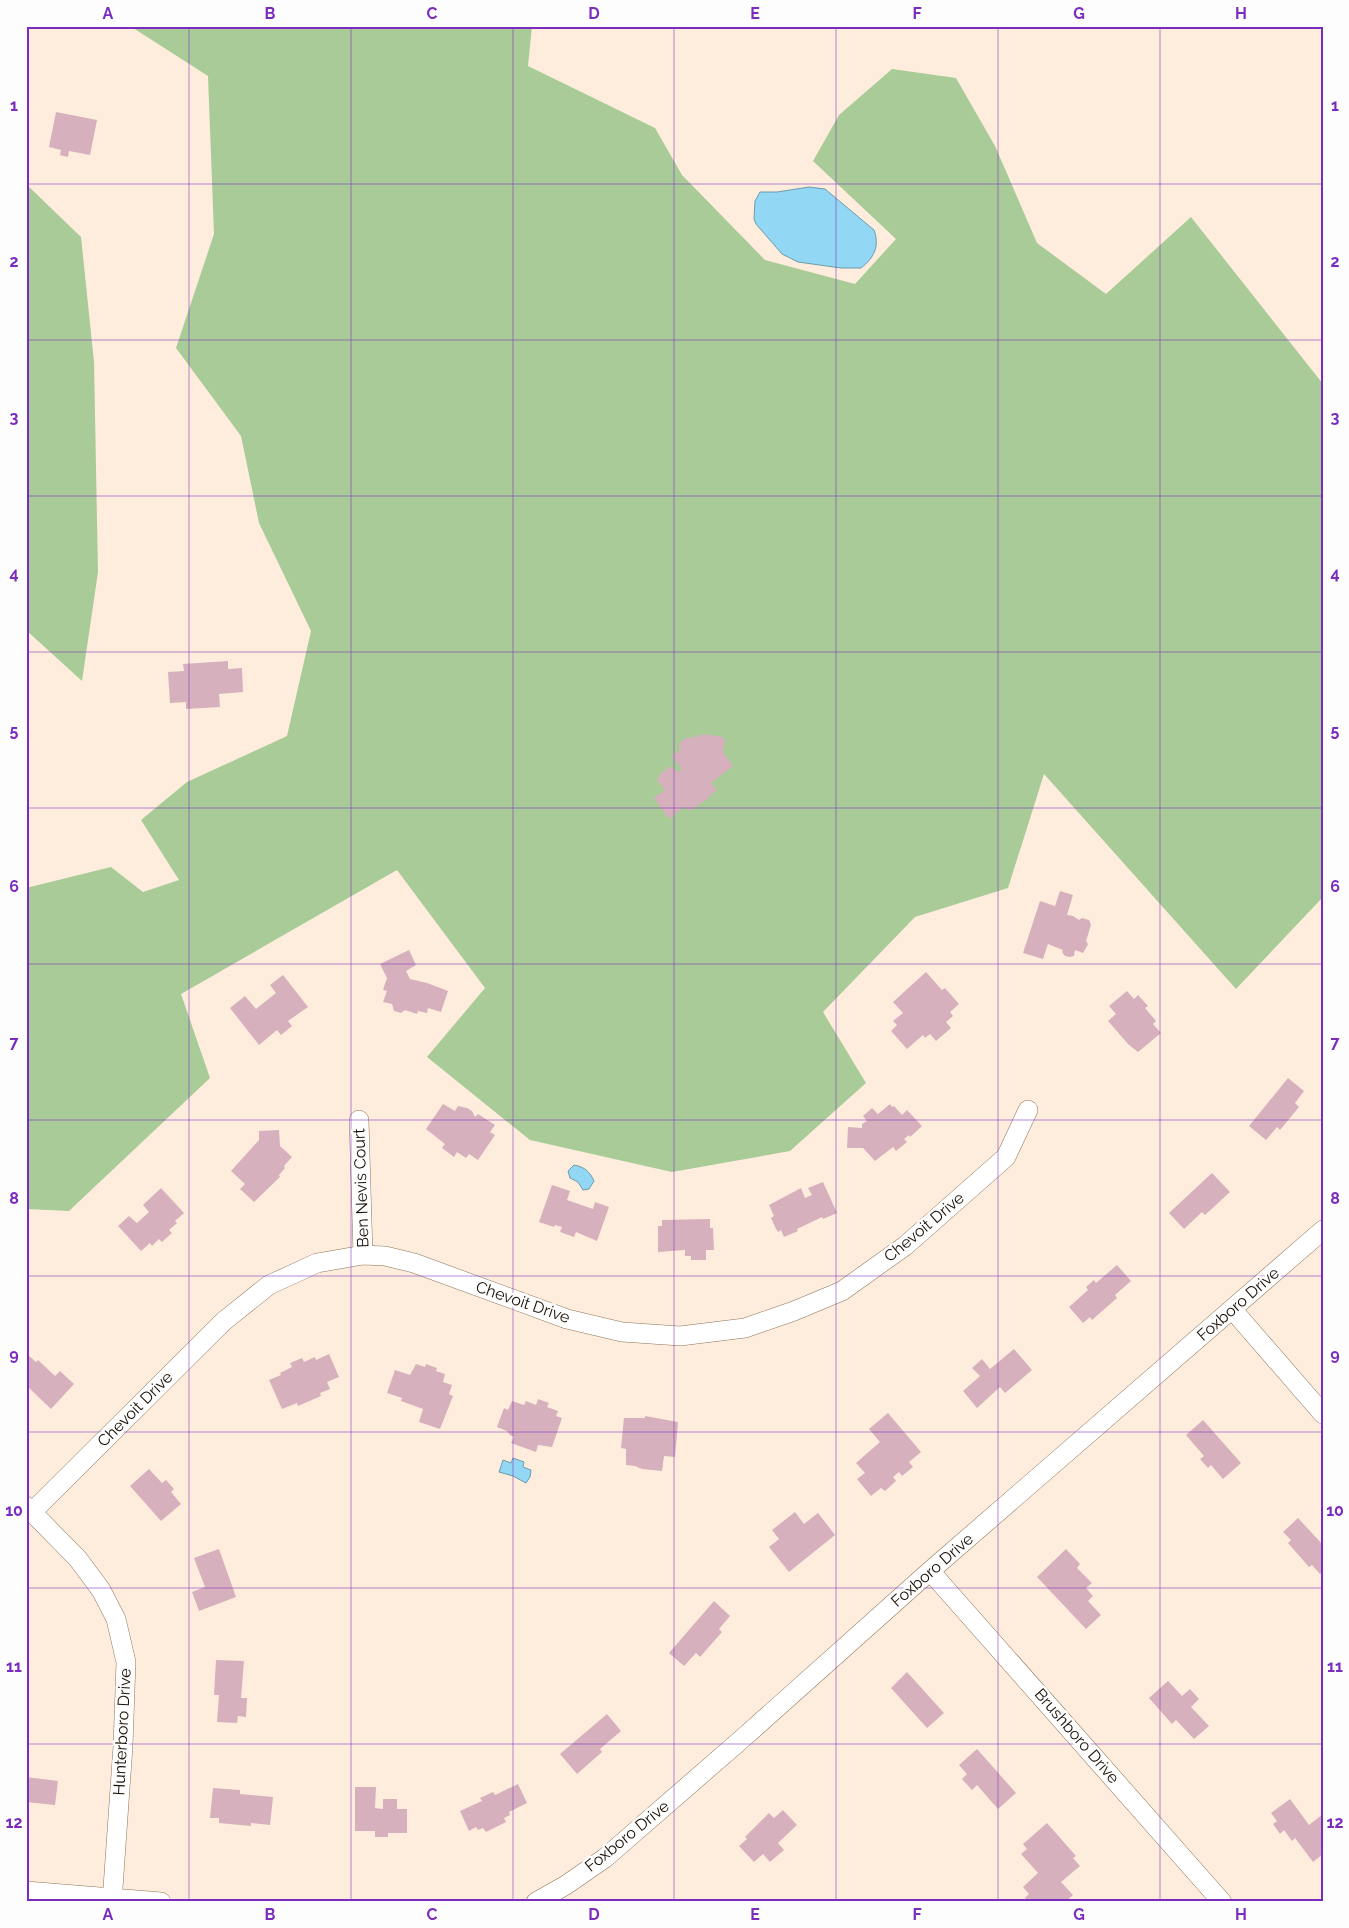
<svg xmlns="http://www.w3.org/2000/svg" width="1349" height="1928" font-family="Raleway,sans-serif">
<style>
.forest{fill:#a8cb98}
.water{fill:#92d7f3;stroke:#6d9bac}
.building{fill:#d7b0bd}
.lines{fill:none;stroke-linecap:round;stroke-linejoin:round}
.street-casing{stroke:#8d755b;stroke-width:20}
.street{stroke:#fff;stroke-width:19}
.grid{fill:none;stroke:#7b2cbf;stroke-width:1;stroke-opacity:0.55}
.labels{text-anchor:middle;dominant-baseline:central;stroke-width:5;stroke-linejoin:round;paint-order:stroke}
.street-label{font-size:16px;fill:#170e05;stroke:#fdfdfd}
.neatline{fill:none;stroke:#7b2cbf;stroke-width:2}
.grid-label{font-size:16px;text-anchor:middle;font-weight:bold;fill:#7b2cbf}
</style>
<rect width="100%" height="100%" fill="#feeddc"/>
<path class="forest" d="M 130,26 L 532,26 L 528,66 L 655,128 L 682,175 L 765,260 L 855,284 L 896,239 L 813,161 L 839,115 L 892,69 L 956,78 L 995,146 L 1037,243 L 1106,294 L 1191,217 L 1323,384 L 1323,897 L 1236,989 L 1044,774 L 1008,888 L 915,917 L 823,1012 L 866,1083 L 790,1151 L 672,1172 L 530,1140 L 427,1057 L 485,988 L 397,870 L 181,994 L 210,1078 L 69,1211 L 26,1209 L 26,888 L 111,867 L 143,892 L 179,880 L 141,820 L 187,782 L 287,736 L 311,631 L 259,523 L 241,436 L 176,348 L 214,234 L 208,76 Z
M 26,184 L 81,237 L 94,362 L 98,572 L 82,681 L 26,630 Z"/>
<path class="water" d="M 809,187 L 825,189 L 874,230 C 880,246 874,258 861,268 L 841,268 L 798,262 L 782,254 L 756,224 L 754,219 L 755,201 L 760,192 L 777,192 Z
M 574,1165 C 585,1167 590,1172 594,1181 L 589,1189 L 583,1190 L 578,1182 L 570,1178 L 568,1171 Z
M 513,1458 L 524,1462 L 523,1467 L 531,1470 L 530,1477 L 526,1483 L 513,1476 L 499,1472 L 503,1460 L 511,1463 Z"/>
<path class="building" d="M 56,112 L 97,120 L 90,155 L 69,151 L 68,157 L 60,155 L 61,150 L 49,147 Z
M 228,661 L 228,669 L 242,668 L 243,692 L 219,694 L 220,707 L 186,709 L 186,702 L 170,703 L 168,672 L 184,671 L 183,664 Z
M 699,734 L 702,738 L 703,734 L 723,737 L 723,739 L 725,739 L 723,752 L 733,766 L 711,783 L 717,790 L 708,797 L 709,798 L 689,811 L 685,806 L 669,819 L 654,798 L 665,790 L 657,780 L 660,774 L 669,767 L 674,768 L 677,772 L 682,769 L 672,756 L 681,749 L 679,747 L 680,742 L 688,737 L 694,738 Z
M 1060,891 L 1073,895 L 1067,915 L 1073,916 L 1079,920 L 1082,918 L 1089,920 L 1091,925 L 1086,941 L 1088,944 L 1086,948 L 1083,953 L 1075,950 L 1074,956 L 1070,957 L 1065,956 L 1062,952 L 1063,950 L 1048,944 L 1043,959 L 1023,953 L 1040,901 L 1055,906 Z
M 409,950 L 416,965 L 406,971 L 410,979 L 427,983 L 448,991 L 441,1012 L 428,1008 L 427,1013 L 418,1011 L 417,1014 L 405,1010 L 401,1013 L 394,1011 L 392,1004 L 383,1002 L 387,991 L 383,990 L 387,978 L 380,964 Z
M 926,972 L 942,990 L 945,988 L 959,1004 L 950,1012 L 953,1016 L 946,1022 L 951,1028 L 936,1041 L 930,1034 L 925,1038 L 923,1035 L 907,1049 L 891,1031 L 897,1025 L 893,1021 L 903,1013 L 893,1002 Z
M 283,975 L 308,1007 L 288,1021 L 292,1026 L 281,1035 L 277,1030 L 259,1045 L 230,1008 L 245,996 L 256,1009 L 276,993 L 270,985 Z
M 1127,991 L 1134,999 L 1138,995 L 1148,1006 L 1145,1008 L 1156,1021 L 1153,1024 L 1161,1033 L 1138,1052 L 1128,1044 L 1108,1021 L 1116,1014 L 1109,1006 Z
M 1288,1078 L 1304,1091 L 1295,1103 L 1299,1107 L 1280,1130 L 1277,1127 L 1266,1140 L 1249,1126 Z
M 443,1104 L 455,1111 L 458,1106 L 467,1108 L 472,1111 L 475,1117 L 478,1114 L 495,1125 L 490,1132 L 495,1135 L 478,1160 L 469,1154 L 466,1158 L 457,1152 L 454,1157 L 442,1148 L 445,1144 L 426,1129 Z
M 890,1104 L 892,1107 L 894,1106 L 902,1115 L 907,1110 L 922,1126 L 910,1137 L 909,1135 L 904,1139 L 907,1142 L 896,1151 L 893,1147 L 875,1161 L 863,1148 L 847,1148 L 848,1127 L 862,1128 L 862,1124 L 867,1121 L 863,1116 L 872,1108 L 878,1114 Z
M 279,1130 L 280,1146 L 292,1157 L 284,1166 L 285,1168 L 279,1175 L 280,1177 L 254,1202 L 240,1189 L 245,1184 L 231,1171 L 259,1140 L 259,1131 Z
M 1212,1173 L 1230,1192 L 1205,1215 L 1202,1212 L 1184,1229 L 1169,1213 Z
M 823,1182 L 837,1213 L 823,1219 L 822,1217 L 797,1229 L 798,1231 L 784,1237 L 781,1230 L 778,1232 L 776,1229 L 771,1218 L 774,1216 L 769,1205 L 801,1188 L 805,1198 L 812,1195 L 808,1188 Z
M 552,1185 L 570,1191 L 567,1200 L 593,1209 L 595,1202 L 609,1207 L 597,1241 L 576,1232 L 574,1237 L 560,1232 L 562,1227 L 555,1225 L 554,1227 L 539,1222 Z
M 161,1188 L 184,1213 L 175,1221 L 177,1223 L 169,1230 L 172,1233 L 162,1242 L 159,1239 L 152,1246 L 150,1243 L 141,1251 L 118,1226 L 129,1216 L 137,1223 L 149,1212 L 143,1205 Z
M 710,1219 L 710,1228 L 713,1228 L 714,1250 L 706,1250 L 706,1260 L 691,1260 L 691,1256 L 685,1256 L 685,1250 L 658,1252 L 658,1226 L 662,1226 L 662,1220 Z
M 1117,1265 L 1131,1281 L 1115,1295 L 1117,1298 L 1092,1320 L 1090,1317 L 1083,1323 L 1069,1307 L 1088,1290 L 1086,1287 L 1094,1280 L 1096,1283 Z
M 1014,1349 L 1032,1370 L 1005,1393 L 1000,1387 L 977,1408 L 963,1391 L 980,1376 L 972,1368 L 982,1359 L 990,1369 Z
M 329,1354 L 339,1377 L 327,1382 L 330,1389 L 320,1393 L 321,1396 L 298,1406 L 297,1403 L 282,1409 L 269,1380 L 281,1375 L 280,1373 L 292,1367 L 290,1363 L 302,1358 L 304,1362 L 315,1357 L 316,1360 Z
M 28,1355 L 36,1362 L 38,1360 L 55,1376 L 60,1371 L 74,1384 L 51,1409 L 26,1385 Z
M 416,1364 L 425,1367 L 426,1364 L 437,1368 L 436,1371 L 445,1374 L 443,1382 L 452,1385 L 449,1394 L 453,1396 L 440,1429 L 419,1422 L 423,1409 L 401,1401 L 402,1398 L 387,1393 L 395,1370 L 410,1375 Z
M 538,1399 L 549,1403 L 547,1407 L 558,1411 L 556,1416 L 562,1418 L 552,1447 L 538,1445 L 536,1452 L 511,1443 L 514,1437 L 510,1435 L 507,1431 L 497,1427 L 504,1408 L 508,1410 L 512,1401 L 524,1405 L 526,1401 L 536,1405 Z
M 888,1413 L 921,1452 L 909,1462 L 913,1467 L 902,1476 L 899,1472 L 893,1477 L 896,1481 L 885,1491 L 881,1488 L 871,1496 L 857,1479 L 865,1473 L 856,1463 L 880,1442 L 869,1429 Z
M 645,1416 L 678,1422 L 675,1457 L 664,1456 L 662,1471 L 642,1469 L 635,1466 L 626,1465 L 626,1449 L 621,1448 L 624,1418 L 645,1418 Z
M 1203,1420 L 1241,1463 L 1223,1479 L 1211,1465 L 1208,1468 L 1200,1459 L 1204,1456 L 1186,1435 Z
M 149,1469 L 162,1483 L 166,1480 L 174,1489 L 171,1492 L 181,1504 L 161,1521 L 130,1486 Z
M 795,1512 L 804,1524 L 818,1513 L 835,1535 L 789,1572 L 769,1547 L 779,1539 L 772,1530 Z
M 1298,1518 L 1323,1545 L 1323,1572 L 1320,1574 L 1312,1565 L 1309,1567 L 1288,1543 L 1291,1540 L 1283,1532 Z
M 219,1549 L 236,1597 L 199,1611 L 192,1592 L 205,1587 L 194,1558 Z
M 1066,1549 L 1080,1564 L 1077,1568 L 1092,1583 L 1086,1588 L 1093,1596 L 1088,1601 L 1101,1615 L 1086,1629 L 1037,1577 Z
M 714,1601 L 730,1616 L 719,1629 L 722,1632 L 700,1657 L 696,1653 L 684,1666 L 669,1653 Z
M 216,1660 L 244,1661 L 241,1698 L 247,1698 L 246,1717 L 238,1716 L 237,1723 L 217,1722 L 219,1695 L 214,1695 Z
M 907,1672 L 944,1713 L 927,1728 L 891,1688 Z
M 1168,1681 L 1182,1696 L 1190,1689 L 1199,1699 L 1191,1707 L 1209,1726 L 1194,1739 L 1176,1720 L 1172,1724 L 1149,1698 Z
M 607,1714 L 621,1731 L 600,1749 L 602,1752 L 577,1774 L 560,1754 Z
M 977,1749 L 1016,1793 L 998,1809 L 977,1785 L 972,1790 L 962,1779 L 967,1774 L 959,1765 Z
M 26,1777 L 58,1781 L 55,1805 L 26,1802 Z
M 518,1784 L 527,1803 L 509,1812 L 510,1815 L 504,1818 L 506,1822 L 486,1832 L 483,1828 L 478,1830 L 476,1827 L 469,1831 L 460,1811 L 482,1801 L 480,1798 L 493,1792 L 495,1795 Z
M 355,1787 L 376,1787 L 375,1808 L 383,1809 L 383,1799 L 397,1799 L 397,1809 L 407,1809 L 407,1833 L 388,1833 L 388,1837 L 375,1837 L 375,1831 L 355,1831 Z
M 213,1788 L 240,1790 L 240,1794 L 273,1797 L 270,1825 L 251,1823 L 251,1826 L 219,1823 L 219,1818 L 210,1818 Z
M 1290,1799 L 1309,1825 L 1323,1814 L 1323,1854 L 1313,1862 L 1295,1838 L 1292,1841 L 1284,1830 L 1280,1834 L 1273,1824 L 1277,1821 L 1271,1813 Z
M 783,1810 L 797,1825 L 778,1843 L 784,1850 L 770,1862 L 763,1854 L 754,1862 L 739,1846 L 747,1839 L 745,1837 L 769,1813 L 774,1818 Z
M 1047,1823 L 1076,1856 L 1073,1858 L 1080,1866 L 1061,1882 L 1073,1895 L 1065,1902 L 1028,1902 L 1025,1898 L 1029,1894 L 1023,1887 L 1038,1873 L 1021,1854 L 1027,1849 L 1023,1844 Z"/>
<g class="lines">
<defs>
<path id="street" d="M 359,1120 L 363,1255
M 1232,1309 L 1323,1414
M 26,1506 L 78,1559 L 101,1590 L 116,1619 L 126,1662 L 123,1746 L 112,1902
M 32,1512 L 224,1321 L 269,1285 L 317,1263 L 363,1255 L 385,1256 L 414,1263 L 567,1319 L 622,1332 L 680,1336 L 745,1328 L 794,1311 L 842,1291 L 905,1246 L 1006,1157 L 1028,1110
M 930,1571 L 1222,1902
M 26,1891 L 161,1902
M 536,1902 L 566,1885 L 605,1858 L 743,1738 L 930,1571 L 1323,1230"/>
</defs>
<use href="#street" class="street-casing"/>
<use href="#street" class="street"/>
</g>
<path class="grid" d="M 189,26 L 189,1902M 351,26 L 351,1902M 513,26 L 513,1902M 674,26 L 674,1902M 836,26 L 836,1902M 998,26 L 998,1902M 1160,26 L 1160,1902M 26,184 L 1323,184M 26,340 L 1323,340M 26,496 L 1323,496M 26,652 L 1323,652M 26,808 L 1323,808M 26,964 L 1323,964M 26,1120 L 1323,1120M 26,1276 L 1323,1276M 26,1432 L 1323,1432M 26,1588 L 1323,1588M 26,1744 L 1323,1744"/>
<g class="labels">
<g class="street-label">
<text transform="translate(361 1188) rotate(-92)">Ben Nevis Court</text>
<text transform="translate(924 1227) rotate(-40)">Chevoit Drive</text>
<text transform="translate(523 1302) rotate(19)">Chevoit Drive</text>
<text transform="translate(1238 1304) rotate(-41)">Foxboro Drive</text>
<text transform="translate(135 1409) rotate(-45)">Chevoit Drive</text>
<text transform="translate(932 1570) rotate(-41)">Foxboro Drive</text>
<text transform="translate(122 1732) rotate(-87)">Hunterboro Drive</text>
<text transform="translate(1077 1736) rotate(49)">Brushboro Drive</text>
<text transform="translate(627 1836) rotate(-39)">Foxboro Drive</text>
</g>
</g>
<rect width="1349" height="1928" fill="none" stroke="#fdfdfd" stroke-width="55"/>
<rect x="28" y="28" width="1294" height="1872" class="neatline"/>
<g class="grid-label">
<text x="108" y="19">A</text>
<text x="270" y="19">B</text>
<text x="432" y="19">C</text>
<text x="594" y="19">D</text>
<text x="755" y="19">E</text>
<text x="917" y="19">F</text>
<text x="1079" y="19">G</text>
<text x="1241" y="19">H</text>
<text x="14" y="111">1</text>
<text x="1335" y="111">1</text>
<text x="14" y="267">2</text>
<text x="1335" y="267">2</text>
<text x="14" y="423">3</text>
<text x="1335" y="423">3</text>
<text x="14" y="579">4</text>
<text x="1335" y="579">4</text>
<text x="14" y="736">5</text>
<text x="1335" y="736">5</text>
<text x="14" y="892">6</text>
<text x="1335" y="892">6</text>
<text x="14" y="1048">7</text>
<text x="1335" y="1048">7</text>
<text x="14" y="1204">8</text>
<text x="1335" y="1204">8</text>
<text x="14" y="1360">9</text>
<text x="1335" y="1360">9</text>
<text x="14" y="1516">10</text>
<text x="1335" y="1516">10</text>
<text x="14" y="1672">11</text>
<text x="1335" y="1672">11</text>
<text x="14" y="1828">12</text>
<text x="1335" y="1828">12</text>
<text x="108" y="1920">A</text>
<text x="270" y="1920">B</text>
<text x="432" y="1920">C</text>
<text x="594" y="1920">D</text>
<text x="755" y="1920">E</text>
<text x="917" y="1920">F</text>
<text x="1079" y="1920">G</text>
<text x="1241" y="1920">H</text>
</g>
</svg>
